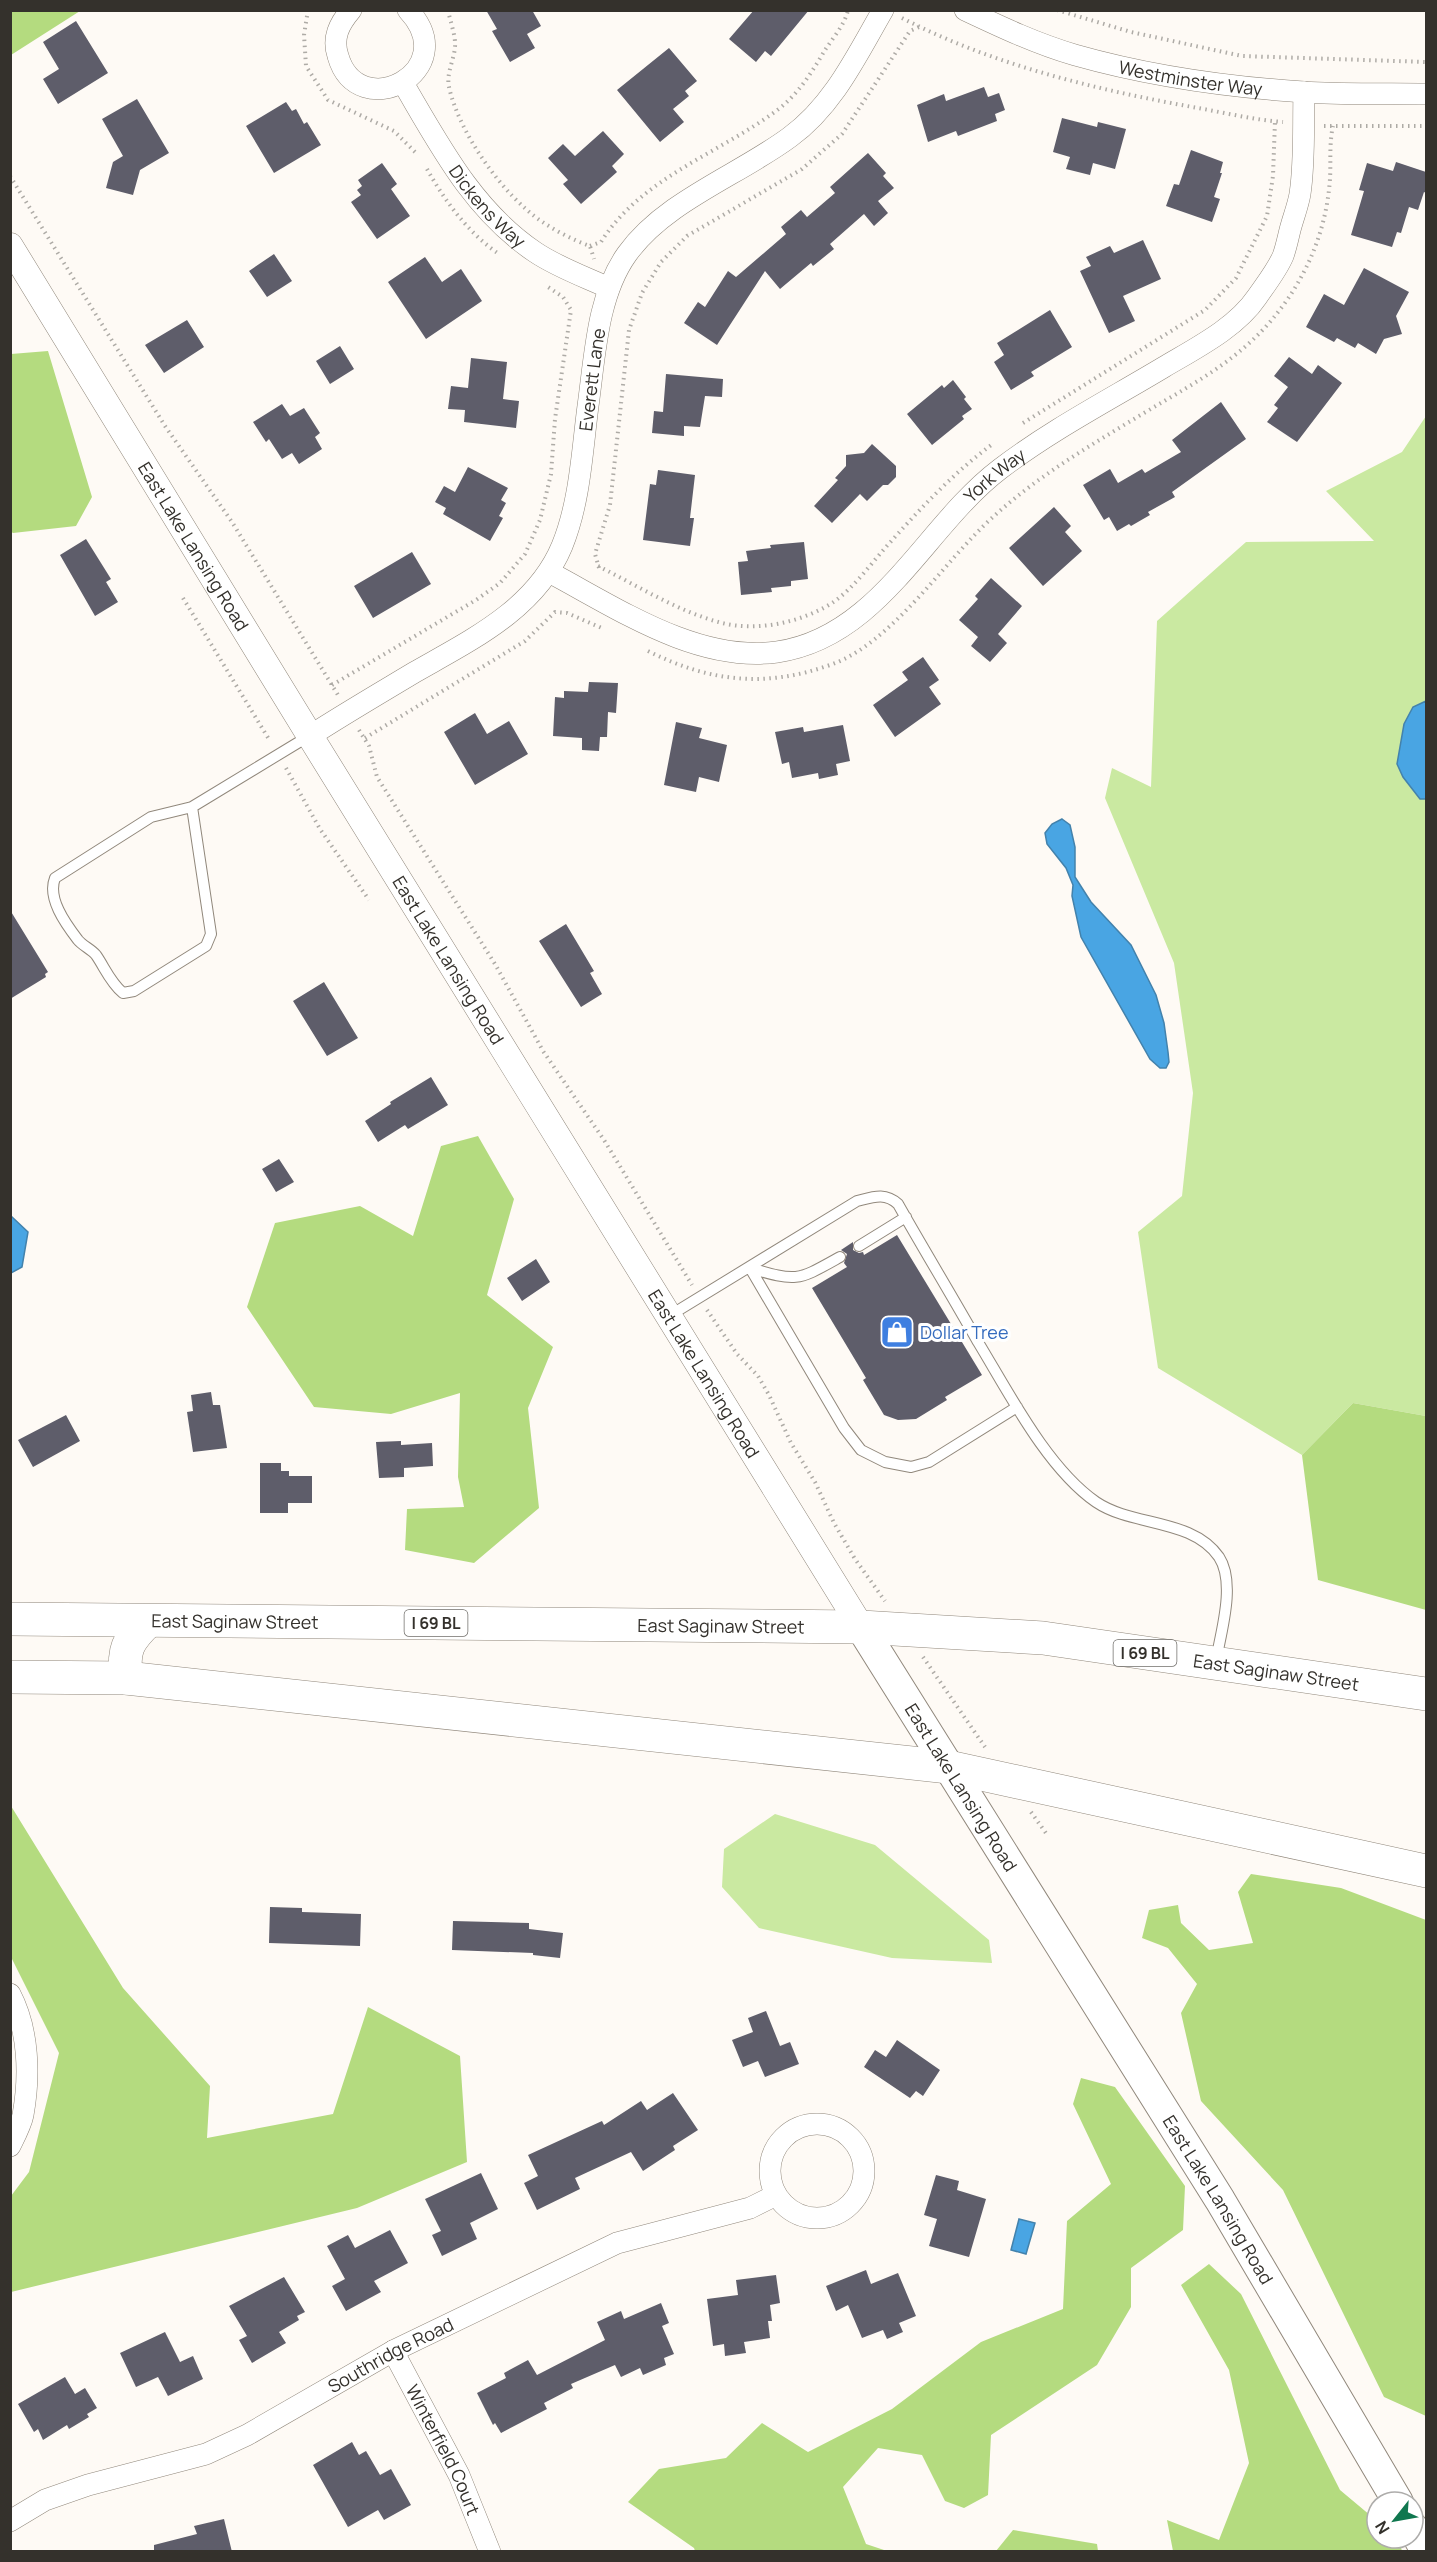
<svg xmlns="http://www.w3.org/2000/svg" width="1437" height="2562" font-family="Manrope,sans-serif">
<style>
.green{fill:#cae9a1}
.forest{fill:#b4db7f}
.water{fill:#49a5e3;stroke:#4382ac;stroke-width:1.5}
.building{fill:#5e5d6a}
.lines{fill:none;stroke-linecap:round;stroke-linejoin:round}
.service-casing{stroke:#91887c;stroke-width:12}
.minor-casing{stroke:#91887c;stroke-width:22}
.tertiary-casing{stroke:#91887c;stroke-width:27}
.secondary-casing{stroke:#91887c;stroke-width:32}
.primary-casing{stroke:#91887c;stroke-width:34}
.path{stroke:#aeaba6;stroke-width:4;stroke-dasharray:1.5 4.5;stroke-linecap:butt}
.service{stroke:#fff;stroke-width:10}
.minor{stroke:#fff;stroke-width:21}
.tertiary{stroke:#fff;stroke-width:26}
.secondary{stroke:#fff;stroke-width:30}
.primary{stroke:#fff;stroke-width:33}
.labels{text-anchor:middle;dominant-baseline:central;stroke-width:6;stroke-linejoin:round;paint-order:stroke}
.shield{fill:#fff;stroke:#716f6b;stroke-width:1.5}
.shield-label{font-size:16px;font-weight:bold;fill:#34312c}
.street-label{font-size:18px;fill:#34312c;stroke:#fff}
.shop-label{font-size:18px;fill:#366cbe;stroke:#fff;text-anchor:start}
</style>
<rect width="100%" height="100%" fill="#fefaf5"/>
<path class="green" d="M 1426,416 L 1426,1416 L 1353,1403 L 1302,1455 L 1158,1368 L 1138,1232 L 1182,1196 L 1193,1093 L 1174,963 L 1105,798 L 1112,768 L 1151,787 L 1157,621 L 1246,542 L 1374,541 L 1326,491 L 1402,452 Z
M 775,1814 L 875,1845 L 989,1940 L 992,1963 L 892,1958 L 759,1928 L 722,1887 L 724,1849 Z"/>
<path class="forest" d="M 11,10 L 80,10 L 80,11 L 11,55 Z
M 48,351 L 92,497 L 76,526 L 13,533 L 10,531 L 11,354 Z
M 478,1136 L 514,1199 L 487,1295 L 553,1347 L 528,1408 L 539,1508 L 474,1563 L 405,1550 L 407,1509 L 464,1507 L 458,1477 L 460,1393 L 391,1414 L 314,1407 L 247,1307 L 275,1223 L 360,1206 L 413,1236 L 441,1146 Z
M 1353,1403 L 1426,1416 L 1426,1610 L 1318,1580 L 1302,1455 Z
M 11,1806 L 123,1988 L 210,2086 L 207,2138 L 333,2114 L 368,2007 L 460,2056 L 467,2162 L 357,2208 L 11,2292 L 11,2196 L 29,2172 L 59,2053 L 11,1957 Z
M 1251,1874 L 1341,1888 L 1426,1920 L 1426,2416 L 1384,2397 L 1283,2190 L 1201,2101 L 1181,2013 L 1197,1984 L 1168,1948 L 1142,1938 L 1149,1910 L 1178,1905 L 1181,1923 L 1209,1950 L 1253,1943 L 1238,1892 Z
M 1081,2078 L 1115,2087 L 1185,2186 L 1183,2230 L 1131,2268 L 1131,2307 L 1097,2365 L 991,2435 L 988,2495 L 964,2508 L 945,2501 L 922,2455 L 878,2448 L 843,2487 L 866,2544 L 890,2552 L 695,2551 L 694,2548 L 628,2502 L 659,2469 L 726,2458 L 762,2423 L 808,2452 L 892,2409 L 981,2342 L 1063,2309 L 1067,2221 L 1111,2184 L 1073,2104 Z
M 1209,2264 L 1241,2294 L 1340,2490 L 1377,2521 L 1377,2538 L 1398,2538 L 1402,2551 L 1173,2551 L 1167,2520 L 1219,2540 L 1249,2463 L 1229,2370 L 1181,2285 Z
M 1013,2530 L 1097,2544 L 1098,2551 L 996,2551 Z"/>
<path class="water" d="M 1426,701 L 1426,799 L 1420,799 L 1403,777 L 1397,764 L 1404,724 L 1413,707 Z
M 1062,819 L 1070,825 L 1075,847 L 1075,877 L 1091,902 L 1131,945 L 1156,995 L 1164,1023 L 1168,1052 L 1169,1062 L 1166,1068 L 1160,1068 L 1150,1059 L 1081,937 L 1072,896 L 1073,885 L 1066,868 L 1047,844 L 1045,833 L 1052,824 Z
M 11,1216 L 28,1232 L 22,1267 L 11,1273 Z
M 1019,2219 L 1035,2223 L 1026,2254 L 1011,2250 Z"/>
<path class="building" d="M 486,10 L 532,10 L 541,26 L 527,34 L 535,48 L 510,62 L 492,31 L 497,29 Z
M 754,10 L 809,10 L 771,56 L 765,51 L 756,62 L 729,39 Z
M 76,21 L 108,73 L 58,104 L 43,79 L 59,69 L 43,42 Z
M 669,48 L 697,81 L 685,91 L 689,96 L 673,109 L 684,122 L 660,142 L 617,90 Z
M 984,87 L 988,97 L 999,93 L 1005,110 L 995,114 L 997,121 L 958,136 L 956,131 L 928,142 L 917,105 L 944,94 L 946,101 Z
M 137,99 L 169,153 L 140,170 L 133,195 L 106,188 L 113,162 L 123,156 L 102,119 Z
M 286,102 L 292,111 L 296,109 L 304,124 L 307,122 L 321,145 L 274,173 L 246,126 Z
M 1062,118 L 1097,127 L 1098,122 L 1126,129 L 1115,169 L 1093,163 L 1090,175 L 1066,169 L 1070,157 L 1053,152 Z
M 603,131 L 624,154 L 612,166 L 617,172 L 581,204 L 563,184 L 568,180 L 548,158 L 563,144 L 575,156 Z
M 1191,150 L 1223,162 L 1220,173 L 1222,173 L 1214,197 L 1220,199 L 1212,222 L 1166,206 L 1174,184 L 1179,185 Z
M 868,153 L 886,173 L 883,176 L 894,188 L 878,201 L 888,213 L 874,226 L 864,214 L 830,244 L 834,249 L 813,266 L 811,263 L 780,289 L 765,271 L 717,345 L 684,323 L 698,302 L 705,307 L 728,271 L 736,277 L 786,234 L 781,227 L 801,210 L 807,217 L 835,193 L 830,187 Z
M 1396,162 L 1426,172 L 1426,193 L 1424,192 L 1418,210 L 1409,207 L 1401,233 L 1397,232 L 1392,247 L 1351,235 L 1364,191 L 1359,190 L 1367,163 L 1393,171 Z
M 382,163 L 397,184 L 391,189 L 410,216 L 377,239 L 351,202 L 361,195 L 357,190 L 362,186 L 358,180 Z
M 1143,240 L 1161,279 L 1123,296 L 1135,321 L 1109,333 L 1080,271 L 1091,266 L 1086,257 L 1110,246 L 1114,253 Z
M 274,254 L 292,281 L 267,297 L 249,271 Z
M 425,257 L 442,282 L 461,269 L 482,301 L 426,339 L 388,282 Z
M 1364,268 L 1409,292 L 1396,316 L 1402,334 L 1384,339 L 1376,354 L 1358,343 L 1355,348 L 1337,338 L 1334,342 L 1306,327 L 1324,294 L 1344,305 Z
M 1050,310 L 1072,347 L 1031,372 L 1034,376 L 1011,390 L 994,362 L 1004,355 L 997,343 Z
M 187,320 L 204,347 L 164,373 L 145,345 Z
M 340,346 L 354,369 L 330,384 L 316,361 Z
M 1289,357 L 1312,374 L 1318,365 L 1342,383 L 1297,442 L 1267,422 L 1278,408 L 1274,405 L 1288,387 L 1274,376 Z
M 471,358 L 507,362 L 503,399 L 519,401 L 516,428 L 464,422 L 465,410 L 448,409 L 451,386 L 468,388 Z
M 666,374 L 723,379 L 722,397 L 705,396 L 700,427 L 684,426 L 684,436 L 652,433 L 654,411 L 663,412 Z
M 953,380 L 966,397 L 964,399 L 972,409 L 962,416 L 964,419 L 932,445 L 907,414 L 942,385 L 944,388 Z
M 1221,402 L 1246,439 L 1172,492 L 1175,497 L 1148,512 L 1150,515 L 1131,526 L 1129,524 L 1117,531 L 1109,517 L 1104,520 L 1083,485 L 1110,469 L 1118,483 L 1142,469 L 1145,473 L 1181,452 L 1172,440 Z
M 282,404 L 290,416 L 304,408 L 320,433 L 315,437 L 322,449 L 299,464 L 292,453 L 282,459 L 269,439 L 266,442 L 253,422 Z
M 872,444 L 896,466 L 896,477 L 888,485 L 883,485 L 867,501 L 860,494 L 832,523 L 814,506 L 838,480 L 835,478 L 846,466 L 846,455 L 864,453 Z
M 468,467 L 508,488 L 501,500 L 506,503 L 499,516 L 503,518 L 490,541 L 443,514 L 446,508 L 435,502 L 444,486 L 455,492 Z
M 658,470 L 695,475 L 690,518 L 694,518 L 690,546 L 643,540 L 650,484 L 656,485 Z
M 1054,507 L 1071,526 L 1065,532 L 1082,551 L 1043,586 L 1009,548 Z
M 86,539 L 111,579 L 106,582 L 118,602 L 95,616 L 60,555 Z
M 804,542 L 808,579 L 791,581 L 791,586 L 771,588 L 772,592 L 741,595 L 738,562 L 748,561 L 746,551 L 771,548 L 770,545 Z
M 412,552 L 431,584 L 373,618 L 354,586 Z
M 991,578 L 1022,606 L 998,634 L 1007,643 L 990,662 L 971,646 L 978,637 L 959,620 L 978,599 L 975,596 Z
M 923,657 L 939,680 L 929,687 L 941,704 L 895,737 L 873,705 L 908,680 L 902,672 Z
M 589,682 L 618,683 L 616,713 L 608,712 L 607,737 L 600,737 L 599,751 L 582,750 L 582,738 L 553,736 L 555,697 L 564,698 L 564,691 L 588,692 Z
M 475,713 L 487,734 L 509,721 L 528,754 L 475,785 L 444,732 Z
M 676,722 L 702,728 L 699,738 L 727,745 L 719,782 L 699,777 L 696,792 L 664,785 Z
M 843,725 L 850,761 L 836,764 L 838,775 L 819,779 L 818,773 L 792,778 L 789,762 L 782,764 L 775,732 L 803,727 L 804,732 Z
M 10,910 L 48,972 L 45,974 L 46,977 L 10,999 Z
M 566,924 L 594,971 L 590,973 L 602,994 L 581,1007 L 539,941 Z
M 324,982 L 358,1038 L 327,1056 L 293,1001 Z
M 431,1077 L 448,1105 L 408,1129 L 405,1125 L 378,1142 L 365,1121 L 391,1104 L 390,1102 Z
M 279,1159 L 294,1182 L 276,1192 L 262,1169 Z
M 897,1235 L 982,1375 L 945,1397 L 947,1400 L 916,1419 L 898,1420 L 884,1415 L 863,1380 L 866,1378 L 812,1288 L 847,1267 L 844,1263 L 847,1254 L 841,1250 L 853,1242 L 853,1250 L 859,1253 L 863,1252 L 864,1255 Z
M 536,1259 L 550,1282 L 522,1301 L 507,1278 Z
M 211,1392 L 213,1405 L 220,1405 L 227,1448 L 193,1452 L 187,1412 L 193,1411 L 191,1395 Z
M 66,1415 L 80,1441 L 33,1467 L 18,1440 Z
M 401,1441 L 401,1445 L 432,1443 L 433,1466 L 404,1468 L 404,1477 L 379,1478 L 376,1442 Z
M 260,1463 L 281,1463 L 281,1471 L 289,1471 L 289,1476 L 312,1476 L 312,1503 L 288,1503 L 288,1513 L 260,1513 Z
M 270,1907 L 302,1908 L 302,1912 L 361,1914 L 360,1946 L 269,1943 Z
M 453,1921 L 529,1923 L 529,1929 L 563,1933 L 560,1958 L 533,1955 L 533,1953 L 452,1950 Z
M 766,2011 L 780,2046 L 790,2042 L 799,2064 L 765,2077 L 758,2061 L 743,2067 L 732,2040 L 753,2032 L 748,2018 Z
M 897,2040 L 940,2070 L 923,2096 L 916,2091 L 910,2098 L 864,2067 L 875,2050 L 886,2057 Z
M 673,2093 L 698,2130 L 673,2146 L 675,2150 L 643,2171 L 631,2152 L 575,2178 L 580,2189 L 537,2210 L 524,2183 L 538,2176 L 528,2155 L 602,2121 L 604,2125 L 641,2101 L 647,2110 Z
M 481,2173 L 498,2209 L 470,2223 L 477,2239 L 442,2256 L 432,2235 L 441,2231 L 425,2199 Z
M 936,2175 L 959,2181 L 957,2190 L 986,2199 L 969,2257 L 929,2246 L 937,2219 L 924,2215 Z
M 390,2230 L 408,2263 L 374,2281 L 381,2292 L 346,2311 L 332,2286 L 345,2279 L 327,2246 L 348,2235 L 355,2248 Z
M 866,2270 L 871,2284 L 898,2273 L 916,2316 L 899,2323 L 903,2332 L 887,2339 L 883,2330 L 862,2338 L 848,2305 L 836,2311 L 826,2286 Z
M 776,2275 L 780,2303 L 770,2305 L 772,2321 L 768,2321 L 770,2338 L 744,2342 L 746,2353 L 725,2356 L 724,2344 L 713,2346 L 707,2299 L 738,2295 L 736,2280 Z
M 284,2277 L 305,2312 L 297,2316 L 299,2320 L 279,2332 L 286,2343 L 252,2363 L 239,2340 L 247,2336 L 229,2306 Z
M 661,2303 L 669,2323 L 662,2326 L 674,2354 L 664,2358 L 666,2365 L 643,2375 L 640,2368 L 621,2377 L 615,2365 L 571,2384 L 573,2388 L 544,2403 L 547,2409 L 501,2433 L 495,2423 L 493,2425 L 477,2393 L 506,2378 L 504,2373 L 528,2360 L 537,2375 L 605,2340 L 597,2322 L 621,2311 L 624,2319 Z
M 165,2332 L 180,2362 L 193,2356 L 203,2379 L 168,2396 L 158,2377 L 136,2387 L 120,2353 Z
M 65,2377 L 75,2394 L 85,2388 L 97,2408 L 87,2414 L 89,2417 L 69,2429 L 67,2425 L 43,2440 L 38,2429 L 34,2432 L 18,2404 Z
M 352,2442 L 359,2455 L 366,2451 L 380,2475 L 391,2469 L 411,2505 L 384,2520 L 378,2510 L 348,2527 L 313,2465 Z
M 224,2519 L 232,2552 L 154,2552 L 154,2545 L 197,2534 L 194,2526 Z"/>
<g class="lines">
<defs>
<path id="service" d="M 192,807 L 211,934 L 206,946 L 134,991 L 123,993 C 110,982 105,968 96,955 C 91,949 83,946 78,940 C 65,923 47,898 55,878 L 151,817 L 192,807 L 309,736
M 859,1246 L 906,1217
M 750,1268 L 844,1428 L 861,1450 L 885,1462 L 911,1467 L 929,1462 L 1017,1407
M 750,1268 C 798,1282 797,1281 840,1257
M 669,1316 L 857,1201 C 873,1197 885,1192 898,1204 C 924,1250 952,1296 978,1342 C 1009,1393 1047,1468 1096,1502 C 1133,1527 1192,1518 1219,1557 C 1236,1583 1221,1632 1216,1660"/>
<g id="minor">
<path d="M 351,10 C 339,24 332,38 338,56 C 358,126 465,71 408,10"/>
<path id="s1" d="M 965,10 C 1001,27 1037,44 1075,55 C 1149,76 1227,87 1304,92 C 1344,95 1386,93 1426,94"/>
<path id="s2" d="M 403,83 C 440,146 473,210 535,252 C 557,267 585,277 609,288"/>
<path id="s3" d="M 549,572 C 617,608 697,663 777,652 C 880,637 925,526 1000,469 C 1051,430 1109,400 1164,367 C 1196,348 1236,328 1257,297 C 1266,284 1277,270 1283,256 C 1286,248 1288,238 1290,230 C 1293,218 1298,206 1300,194 C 1305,161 1303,125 1304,92"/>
<path id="s4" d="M 310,736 C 344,714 380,693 415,672 C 471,640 536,609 562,546 C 580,502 582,452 588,406 C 595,356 597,296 627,254 C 665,201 739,175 790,137 C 833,106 857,55 883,10"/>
<path d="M 10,1994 C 29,2030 30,2076 23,2115 C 21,2125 15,2136 10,2146"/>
<circle cx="817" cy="2171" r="47"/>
<path id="s5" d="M 393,2351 L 459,2475 L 490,2552"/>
<path id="s6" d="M 10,2521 L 45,2500 L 88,2485 L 206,2454 L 247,2435 L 393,2351 L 617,2243 L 750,2208 L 776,2195"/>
</g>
<g id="tertiary">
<path id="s7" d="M 10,246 L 310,736 L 861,1627"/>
</g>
<g id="secondary">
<path id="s8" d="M 861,1627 L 1220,2200 L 1398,2502"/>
<path d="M 1413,2528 L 1426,2551"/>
</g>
<g id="primary">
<path id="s9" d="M 10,1619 L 861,1627 L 1043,1638 L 1426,1694"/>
<path d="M 10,1677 L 126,1678 L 949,1767 L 1426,1871"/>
<path d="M 126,1678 C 123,1650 127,1641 148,1621"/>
</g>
</defs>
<use href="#service" class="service-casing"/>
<use href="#minor" class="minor-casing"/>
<use href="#tertiary" class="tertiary-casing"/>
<use href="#secondary" class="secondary-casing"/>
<use href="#primary" class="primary-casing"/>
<path class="path" d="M 308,10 L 304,35 L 306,66 L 328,100 L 394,131 L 418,155
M 448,10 C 450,21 456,36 455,47 C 454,60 446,74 449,87 C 459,133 503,195 541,221 C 556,231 573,240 590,246 L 594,259
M 1057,10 L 1131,32 L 1242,56 L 1426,62
M 902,18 C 993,65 1097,90 1198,108 C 1226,113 1255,120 1283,122
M 1324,126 L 1426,126
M 427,169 C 445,201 468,233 499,254
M 10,176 L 165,426 L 232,522 L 338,695
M 590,246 L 601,242 C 641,178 718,154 776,111 C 798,95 812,72 825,50 C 833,38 845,24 848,10
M 1023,423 L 1205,310 L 1236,278 L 1267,216 L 1273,176 L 1275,121
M 598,566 C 638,586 679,612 722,623 C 758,632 802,622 832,603 C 853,589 869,566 886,547 C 919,510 954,472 994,443
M 599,568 L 595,554 L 610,505 L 629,330 L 642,293 L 661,262 L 687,236 L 802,169 L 842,134 L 910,31 L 919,27
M 183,598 L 270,741
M 648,651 C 710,682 765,688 830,665 C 892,644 944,561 993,517 C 1039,475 1091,445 1144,413 C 1201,379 1248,356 1287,300 C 1312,264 1327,223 1330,179 C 1331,161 1329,144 1333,126
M 332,685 L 476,600 L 500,583 L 525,554 L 540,520 L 551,474 L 555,419 L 571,310 L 563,297 L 545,285
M 359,730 L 369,746 L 377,777 L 495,964 L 543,1051 L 604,1140 L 692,1285
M 365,738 L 525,641 L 555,612 L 567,613 L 604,629
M 286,768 L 320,829 L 369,900
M 707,1310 L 737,1354 L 758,1376 L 769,1395 L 791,1443 L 815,1482 L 834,1523 L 855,1559 L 885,1601
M 923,1657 L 985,1747
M 1031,1812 L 1048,1836"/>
<use href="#service" class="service"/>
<use href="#minor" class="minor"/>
<use href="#tertiary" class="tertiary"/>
<use href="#secondary" class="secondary"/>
<use href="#primary" class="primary"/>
</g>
<defs>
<symbol id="shop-square" viewBox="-11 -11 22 22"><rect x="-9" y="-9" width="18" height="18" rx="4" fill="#3f7fe0" stroke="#fff"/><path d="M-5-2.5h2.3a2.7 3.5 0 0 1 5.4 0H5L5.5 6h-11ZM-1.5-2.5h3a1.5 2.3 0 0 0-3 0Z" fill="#fff"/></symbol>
</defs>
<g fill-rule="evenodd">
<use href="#shop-square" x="878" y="1313" width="38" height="38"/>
</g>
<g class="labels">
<g class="shield">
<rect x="404.5" y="1610" width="63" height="26" rx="4.5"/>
<rect x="1113.5" y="1640" width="63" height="26" rx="4.5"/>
</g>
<g class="shield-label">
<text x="436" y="1623">I 69 BL</text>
<text x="1145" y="1653">I 69 BL</text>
</g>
<g class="street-label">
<text stroke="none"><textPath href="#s1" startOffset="237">Westminster Way</textPath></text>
<text stroke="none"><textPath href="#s2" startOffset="150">Dickens Way</textPath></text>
<text stroke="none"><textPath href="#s4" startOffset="490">Everett Lane</textPath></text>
<text stroke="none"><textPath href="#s3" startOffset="532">York Way</textPath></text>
<text stroke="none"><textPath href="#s7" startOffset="352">East Lake Lansing Road</textPath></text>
<text stroke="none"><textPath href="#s7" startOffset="838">East Lake Lansing Road</textPath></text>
<text stroke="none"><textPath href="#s7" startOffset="1324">East Lake Lansing Road</textPath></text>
<text stroke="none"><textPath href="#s9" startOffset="225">East Saginaw Street</textPath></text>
<text stroke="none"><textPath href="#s9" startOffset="711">East Saginaw Street</textPath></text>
<text stroke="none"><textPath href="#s9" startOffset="1269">East Saginaw Street</textPath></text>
<text stroke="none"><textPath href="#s8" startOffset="189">East Lake Lansing Road</textPath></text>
<text stroke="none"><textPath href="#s8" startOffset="675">East Lake Lansing Road</textPath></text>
<text stroke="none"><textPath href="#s6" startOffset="418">Southridge Road</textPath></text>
<text stroke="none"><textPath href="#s5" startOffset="111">Winterfield Court</textPath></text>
</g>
<g class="shop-label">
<text x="920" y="1332">Dollar Tree</text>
</g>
</g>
<rect width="1437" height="2562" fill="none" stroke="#34312c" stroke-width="24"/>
<g transform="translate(1395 2520) rotate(239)"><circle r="28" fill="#ffffff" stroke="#aeadab" stroke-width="1.5"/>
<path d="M0-4.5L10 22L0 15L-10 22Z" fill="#10774f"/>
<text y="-9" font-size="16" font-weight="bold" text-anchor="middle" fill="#34312c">N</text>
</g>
</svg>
